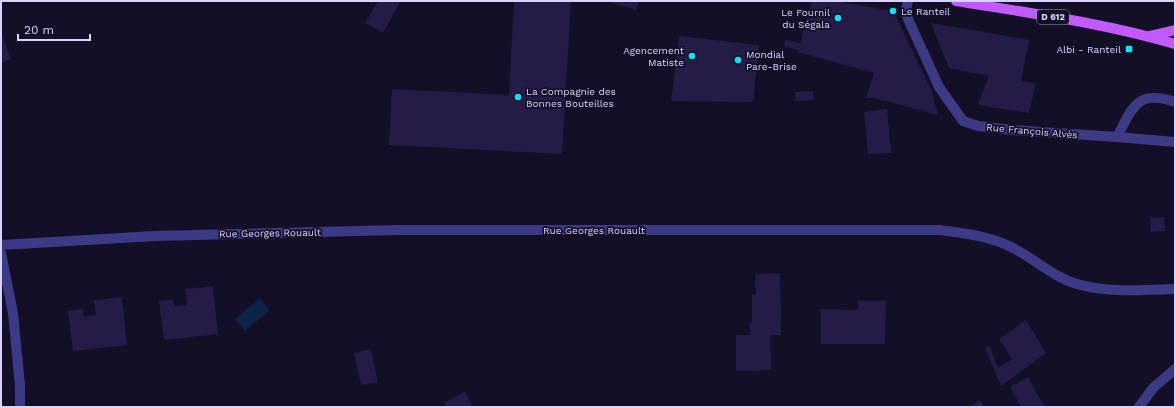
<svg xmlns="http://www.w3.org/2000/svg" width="1176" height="408" font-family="'Work Sans',sans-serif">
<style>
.water{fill:#0c2248}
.building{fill:#241b47}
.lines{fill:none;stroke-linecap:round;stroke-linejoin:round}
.street{stroke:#3d3a85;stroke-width:10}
.primary{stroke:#c25bff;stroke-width:10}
.poi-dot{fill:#00e5ff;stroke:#130f26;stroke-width:1.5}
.labels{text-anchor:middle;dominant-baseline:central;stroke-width:3.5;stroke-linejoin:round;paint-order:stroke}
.shield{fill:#130f26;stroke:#9e99be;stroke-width:1}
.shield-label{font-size:9px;font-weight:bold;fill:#d9d4ff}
.poi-label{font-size:10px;fill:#d9d4ff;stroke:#130f26;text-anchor:start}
.street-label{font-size:10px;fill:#d9d4ff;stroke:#130f26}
</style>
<rect width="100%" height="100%" fill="#130f26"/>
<path class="water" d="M 260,298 L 270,310 L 245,331 L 235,319 Z"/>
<path class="building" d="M 378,1 L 400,2 L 383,33 L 365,23 Z
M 514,1 L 571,1 L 562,154 L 389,145 L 392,89 L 509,95 Z
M 606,1 L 639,1 L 636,10 Z
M 812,1 L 836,1 L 893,11 L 931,89 L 938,115 L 874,98 L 866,98 L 874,73 L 797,52 L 798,50 L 784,46 L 785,40 L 800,43 Z
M 931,23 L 1029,40 L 1021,81 L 1036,83 L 1029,113 L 989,107 L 978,104 L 989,76 L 949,68 Z
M 1,32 L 11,59 L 1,63 Z
M 679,36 L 759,45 L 753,102 L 671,101 Z
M 813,91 L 814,100 L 796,101 L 795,92 Z
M 887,109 L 891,153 L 868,154 L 864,112 Z
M 1164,217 L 1165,231 L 1151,232 L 1150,218 Z
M 780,273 L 781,335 L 770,335 L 771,370 L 736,371 L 736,335 L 750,335 L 750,323 L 752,323 L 752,294 L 756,295 L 755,274 Z
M 213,286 L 218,334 L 164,340 L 159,301 L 173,299 L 175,306 L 187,305 L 185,289 Z
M 122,297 L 127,345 L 73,351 L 68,311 L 83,309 L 84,317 L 96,315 L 94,300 Z
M 858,301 L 886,301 L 885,344 L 821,344 L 821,309 L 858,310 Z
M 1026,320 L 1046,353 L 1001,386 L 985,348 L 989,345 L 998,368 L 1012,359 L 999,339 Z
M 371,349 L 378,382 L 361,385 L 354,353 Z
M 1028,377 L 1044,407 L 1021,407 L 1010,387 Z
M 465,392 L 473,407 L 446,407 L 444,403 Z
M 980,400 L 984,407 L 970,407 Z"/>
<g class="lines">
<path class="street" d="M 908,1 L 906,9 L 908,19 L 939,87 L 963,121 L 978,126 L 1012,130 L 1117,137 L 1175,142
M 1117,137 C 1133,107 1137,89 1175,102
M 1,245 L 155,236 L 399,230 L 939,230 C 964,233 991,236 1013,248 C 1035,259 1053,277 1077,284 C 1108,293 1143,290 1175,289
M 1,253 L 13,313 L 20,386 L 20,407
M 1139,407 L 1153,388 L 1175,369"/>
<path class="primary" d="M 956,1 C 1029,13 1104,23 1175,44
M 1149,36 L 1175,30"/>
</g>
<g class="poi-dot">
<circle cx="893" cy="11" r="4"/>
<circle cx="838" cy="18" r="4"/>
<rect x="1125" y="45" width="8" height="8" rx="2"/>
<circle cx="692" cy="56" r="4"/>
<circle cx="738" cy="60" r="4"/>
<circle cx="518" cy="97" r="4"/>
</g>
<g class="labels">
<rect class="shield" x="1037" y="10" width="32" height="14" rx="3"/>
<g class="shield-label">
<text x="1053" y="17">D 612</text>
</g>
<g class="poi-label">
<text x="901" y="11">Le Ranteil</text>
<text x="830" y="12" text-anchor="end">Le Fournil<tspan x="830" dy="12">du Ségala</tspan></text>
<text x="1121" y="49" text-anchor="end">Albi - Ranteil</text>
<text x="684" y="50" text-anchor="end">Agencement<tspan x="684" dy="12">Matiste</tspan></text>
<text x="746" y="54">Mondial<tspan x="746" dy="12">Pare-Brise</tspan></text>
<text x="526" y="91">La Compagnie des<tspan x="526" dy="12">Bonnes Bouteilles</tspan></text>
</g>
<g class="street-label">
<text transform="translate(1032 131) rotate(5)">Rue François Alvès</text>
<text x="594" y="230">Rue Georges Rouault</text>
<text transform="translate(270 233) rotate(-1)">Rue Georges Rouault</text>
</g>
</g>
<rect width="1176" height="408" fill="none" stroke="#d9d4ff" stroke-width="4"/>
<path d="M18 34v6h72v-6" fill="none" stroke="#d9d4ff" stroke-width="2"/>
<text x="24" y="34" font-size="12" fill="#d9d4ff" stroke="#130f26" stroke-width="3" paint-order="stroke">20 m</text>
</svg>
